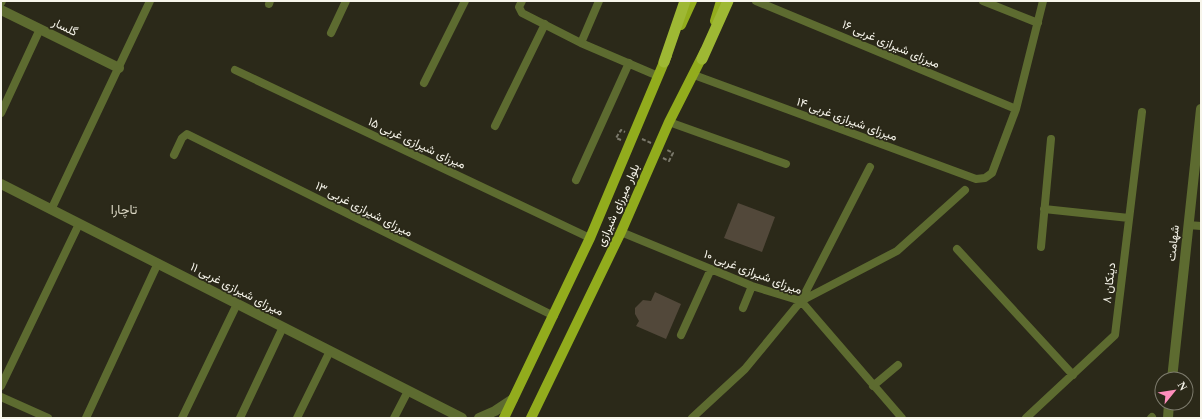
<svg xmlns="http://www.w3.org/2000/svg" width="1202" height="419" font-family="'Times New Roman',Vazirmatn,serif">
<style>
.building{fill:#52483a}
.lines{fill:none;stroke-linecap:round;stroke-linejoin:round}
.path{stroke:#7b796b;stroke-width:2;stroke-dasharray:4 2;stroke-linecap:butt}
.minor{stroke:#5d6b30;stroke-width:8}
.tertiary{stroke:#5d6b30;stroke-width:10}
.primary{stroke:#92ac1d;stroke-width:10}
.trunk{stroke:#9eb834;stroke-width:11}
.labels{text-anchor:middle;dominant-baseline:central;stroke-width:3.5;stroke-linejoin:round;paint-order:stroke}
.street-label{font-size:12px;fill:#f7f5eb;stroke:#2b2919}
.neighbourhood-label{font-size:13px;fill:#dcd8c5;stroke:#2b2919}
</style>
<rect width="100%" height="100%" fill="#2b2919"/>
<path class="building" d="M 738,203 L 775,217 L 762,252 L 724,238 Z
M 655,292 L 681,304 L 666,339 L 636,326 L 639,321 L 635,314 L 635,308 L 643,300 L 651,301 Z"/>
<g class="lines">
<path class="path" d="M 642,139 L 651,143
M 621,140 L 616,138 L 621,130 L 625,132
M 663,158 L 669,161 L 673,153 L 667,150"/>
<path class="minor" d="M 522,1 L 519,7 L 522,13 L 581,43 L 658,76
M 756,1 L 1016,109
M 983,1 L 1038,23
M 1,3 L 2,1
M 269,4 L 270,1
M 331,33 L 346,1
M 581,43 L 599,1
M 235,70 L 590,238
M 694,75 L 976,179 L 985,178 L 992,173 L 1016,109 L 1043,1
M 424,83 L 465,1
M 1,113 L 40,29
M 669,122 L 786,164
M 495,126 L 545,24
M 174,155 L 182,138 L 187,134 L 554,316
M 576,180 L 629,63
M 1044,209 L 1129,218
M 51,210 L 150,1
M 1188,225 L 1201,226
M 621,232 L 752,286 L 801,301 L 902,418
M 1041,247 L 1051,139
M 957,249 L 1073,375
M 801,301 L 897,251 L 965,190
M 743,308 L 752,286
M 681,335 L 711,269
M 1,386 L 79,224
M 873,386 L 898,365
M 1,397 L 48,418
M 86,418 L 158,263
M 182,418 L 237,304
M 240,418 L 283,327
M 297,418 L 330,351
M 394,418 L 408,391
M 692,418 L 745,369 L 801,301 L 870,167
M 1026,418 L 1115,335 L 1142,112
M 1151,418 L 1152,417"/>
<path class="tertiary" d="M 1,10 L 119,68
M 1,184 L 462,418
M 1172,379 L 1201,109
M 479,418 L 495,411 L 513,399
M 1168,418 L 1169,403"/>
<path class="primary" d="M 715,21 L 721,1
M 681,25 L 692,1
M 504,418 L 590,238 L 667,55
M 531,418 L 621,232 L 669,122 L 705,51"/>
<path class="trunk" d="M 702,59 L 728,1
M 664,62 L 685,1"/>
</g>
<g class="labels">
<g class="street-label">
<text transform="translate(65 27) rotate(26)">گلسار</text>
<text transform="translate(891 44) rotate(23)">۱۶ میرزای شیرازی غربی</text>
<text transform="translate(847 119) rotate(20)">۱۴ میرزای شیرازی غربی</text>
<text transform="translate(417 143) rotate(25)">۱۵ میرزای شیرازی غربی</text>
<text transform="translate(618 205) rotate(-66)">بلوار میرزای شیرازی</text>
<text transform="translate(364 209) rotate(27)">۱۳ میرزای شیرازی غربی</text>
<text transform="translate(1173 243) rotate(-84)">شهامت</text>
<text transform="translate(753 272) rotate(21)">۱۰ میرزای شیرازی غربی</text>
<text transform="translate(1109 283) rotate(-83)">۸ دینکان</text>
<text transform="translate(237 289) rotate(27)">میرزای شیرازی غربی ۱۱</text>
</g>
<g class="neighbourhood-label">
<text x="124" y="209">تاچارا</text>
</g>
</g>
<rect width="1202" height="419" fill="none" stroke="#f7f5eb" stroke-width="4"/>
<g transform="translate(1174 391) rotate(60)"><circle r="19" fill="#2b2919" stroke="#7d7b6d"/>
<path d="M0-3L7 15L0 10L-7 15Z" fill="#fe8ebc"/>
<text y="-6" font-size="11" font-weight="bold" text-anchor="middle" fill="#f7f5eb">N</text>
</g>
</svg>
